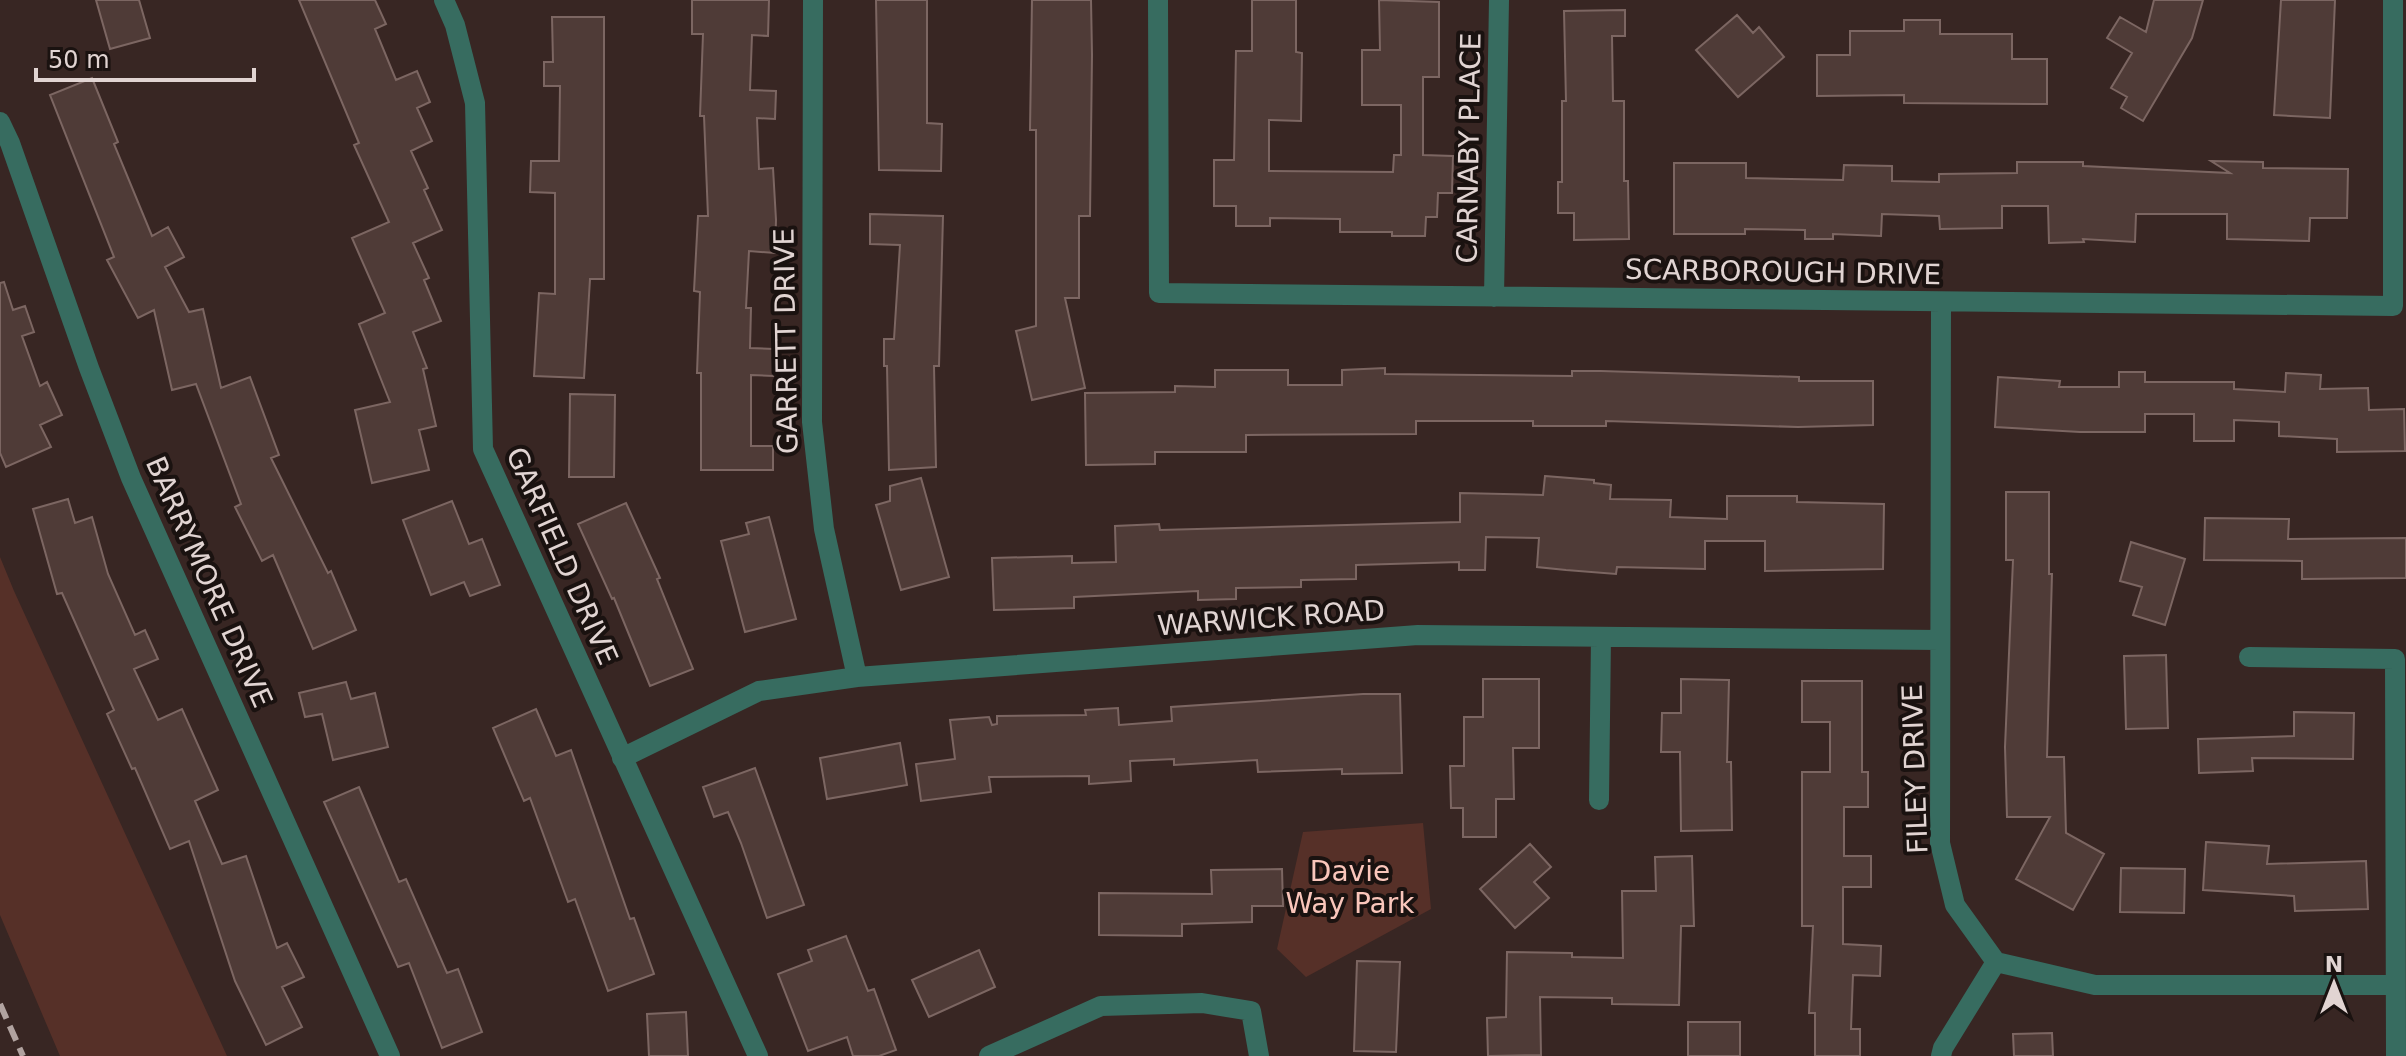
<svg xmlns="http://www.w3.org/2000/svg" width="2406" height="1056" font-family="'DejaVu Sans',sans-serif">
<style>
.green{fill:#563028}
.building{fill:#4f3b37;stroke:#7c6662;stroke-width:2}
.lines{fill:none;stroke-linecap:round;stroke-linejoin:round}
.minor{stroke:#376c60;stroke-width:20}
.rail{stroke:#b1a3a0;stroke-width:6;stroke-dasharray:16 8;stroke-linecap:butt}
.labels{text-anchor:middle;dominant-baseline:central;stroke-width:8;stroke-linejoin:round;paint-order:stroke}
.street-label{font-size:28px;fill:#e1d4d2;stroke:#1a1210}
.park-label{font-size:28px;fill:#fac6bb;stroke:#1a1210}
</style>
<rect width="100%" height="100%" fill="#382623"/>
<path class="green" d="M 0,557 L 14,591 L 227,1056 L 60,1056 L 0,915 Z
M 1423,823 L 1431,909 L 1306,977 L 1277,949 L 1303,832 Z"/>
<path class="building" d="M 96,0 L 139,0 L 150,38 L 110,49 Z
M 299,0 L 375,0 L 386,24 L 375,29 L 396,80 L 417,71 L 430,102 L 417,108 L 432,141 L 411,151 L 428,188 L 424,190 L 442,230 L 413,243 L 429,278 L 424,280 L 441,321 L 413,332 L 427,368 L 423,369 L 436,426 L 419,430 L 429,470 L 372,483 L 355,410 L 390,402 L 359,324 L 385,313 L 352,238 L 389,222 L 354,145 L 359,143 Z
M 692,0 L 769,0 L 768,36 L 752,35 L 750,90 L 776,91 L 775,119 L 757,118 L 759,169 L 773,168 L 776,220 L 775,253 L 749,251 L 746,308 L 751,308 L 750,348 L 774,349 L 773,376 L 751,375 L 751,446 L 773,446 L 773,470 L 701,470 L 701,373 L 697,373 L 700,292 L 694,291 L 698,216 L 708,216 L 704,116 L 700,116 L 703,34 L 692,34 Z
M 876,0 L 927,0 L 927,123 L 942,124 L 941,171 L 879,170 Z
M 1032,0 L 1091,0 L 1092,55 L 1090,216 L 1079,216 L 1079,298 L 1065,298 L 1085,388 L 1032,400 L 1016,331 L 1036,326 L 1036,130 L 1030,130 Z
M 1252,0 L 1296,0 L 1296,52 L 1302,53 L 1301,121 L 1269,120 L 1269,171 L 1393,172 L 1394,155 L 1401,155 L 1401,105 L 1362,105 L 1362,50 L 1380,50 L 1379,0 L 1439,2 L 1439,77 L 1423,77 L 1423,155 L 1453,156 L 1452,193 L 1438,193 L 1437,217 L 1426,217 L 1425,236 L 1392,236 L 1392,232 L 1340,232 L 1340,219 L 1270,218 L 1270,226 L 1236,226 L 1236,206 L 1214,206 L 1214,160 L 1234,160 L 1236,51 L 1252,51 Z
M 2154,0 L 2203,0 L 2192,38 L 2143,121 L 2121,108 L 2127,97 L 2111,88 L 2132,53 L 2107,38 L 2120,17 L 2146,32 Z
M 2281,0 L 2335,0 L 2330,118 L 2274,115 Z
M 1625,10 L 1625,36 L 1612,36 L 1613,101 L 1624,101 L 1624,181 L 1628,181 L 1629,239 L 1574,240 L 1574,213 L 1558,213 L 1558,182 L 1562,182 L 1562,101 L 1566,101 L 1564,11 Z
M 1737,15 L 1753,33 L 1759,27 L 1784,57 L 1738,97 L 1696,50 Z
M 552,17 L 604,17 L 604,279 L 590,279 L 584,378 L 534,376 L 539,293 L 555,294 L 555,193 L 530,192 L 531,161 L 559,161 L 560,86 L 544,86 L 544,62 L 553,62 Z
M 1904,20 L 1940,20 L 1940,34 L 2012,34 L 2012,59 L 2047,59 L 2047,104 L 1904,103 L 1904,95 L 1817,96 L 1817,55 L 1850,55 L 1850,31 L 1904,31 Z
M 92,78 L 118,142 L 114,144 L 152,236 L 168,227 L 184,257 L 165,267 L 189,312 L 203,309 L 221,388 L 250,377 L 279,455 L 271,458 L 328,573 L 331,571 L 356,630 L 313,649 L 273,555 L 262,561 L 235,507 L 241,504 L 196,384 L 172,390 L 154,310 L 138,318 L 107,260 L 114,257 L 50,95 Z
M 2211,161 L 2263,162 L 2263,168 L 2348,169 L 2347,218 L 2310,218 L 2309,241 L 2227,239 L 2227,214 L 2136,214 L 2135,242 L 2083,239 L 2084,242 L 2049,243 L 2048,206 L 2002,206 L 2002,228 L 1940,229 L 1939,216 L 1882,214 L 1881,236 L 1833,234 L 1833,239 L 1805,239 L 1805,230 L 1745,229 L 1745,234 L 1674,234 L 1674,163 L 1746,163 L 1746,178 L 1843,180 L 1844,165 L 1892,166 L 1892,181 L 1939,182 L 1939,174 L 2017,173 L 2017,162 L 2083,162 L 2083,166 L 2230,173 Z
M 870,214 L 943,216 L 939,366 L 934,366 L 936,467 L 889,470 L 887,366 L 884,366 L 884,339 L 894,339 L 900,245 L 870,244 Z
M 4,282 L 13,310 L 25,306 L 34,332 L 22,336 L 40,386 L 47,382 L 62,415 L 40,425 L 51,447 L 6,467 L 0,453 L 0,283 Z
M 1385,368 L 1385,374 L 1572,376 L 1572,371 L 1601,371 L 1799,377 L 1799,381 L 1873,381 L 1873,425 L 1798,427 L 1606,421 L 1606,426 L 1533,426 L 1533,421 L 1416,421 L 1416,434 L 1246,435 L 1246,452 L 1155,452 L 1155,464 L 1086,465 L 1085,393 L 1175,392 L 1175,386 L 1215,387 L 1215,370 L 1288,370 L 1288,385 L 1342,385 L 1342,370 Z
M 2119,372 L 2145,372 L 2145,382 L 2234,382 L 2234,389 L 2285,392 L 2286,373 L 2321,375 L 2320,389 L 2368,388 L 2369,410 L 2404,409 L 2405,451 L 2337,452 L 2337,439 L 2279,436 L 2279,422 L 2234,420 L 2234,441 L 2194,441 L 2194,414 L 2145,414 L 2145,432 L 2080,432 L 1995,427 L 1998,377 L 2060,381 L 2059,387 L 2119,387 Z
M 570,394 L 615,395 L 614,477 L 569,477 Z
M 1545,476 L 1594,480 L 1594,483 L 1611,485 L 1610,499 L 1671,500 L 1670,517 L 1727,519 L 1727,496 L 1797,496 L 1797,502 L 1884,504 L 1883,569 L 1765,571 L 1765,541 L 1705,541 L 1705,569 L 1617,567 L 1616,574 L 1566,570 L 1537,567 L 1539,538 L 1486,537 L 1485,570 L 1459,570 L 1459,562 L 1356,565 L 1356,579 L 1301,580 L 1301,587 L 1236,588 L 1236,599 L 1198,600 L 1198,591 L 1074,597 L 1074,608 L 994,610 L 992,558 L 1072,556 L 1072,563 L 1116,562 L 1115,526 L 1159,524 L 1160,530 L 1460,522 L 1460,493 L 1543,495 Z
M 921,478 L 949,577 L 901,590 L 876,505 L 890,501 L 890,486 Z
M 2006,492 L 2049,492 L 2049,574 L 2052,574 L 2047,757 L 2064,757 L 2066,833 L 2104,854 L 2073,910 L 2016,879 L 2050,817 L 2007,817 L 2005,747 L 2013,560 L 2006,560 Z
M 68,499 L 75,523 L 92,517 L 108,574 L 135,635 L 145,630 L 158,659 L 134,669 L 158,720 L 182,709 L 218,790 L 195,801 L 222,864 L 246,856 L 277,948 L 287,943 L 304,977 L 282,987 L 302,1027 L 266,1045 L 235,981 L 189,841 L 170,849 L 135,768 L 132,769 L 107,714 L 114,710 L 62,593 L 57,594 L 33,509 Z
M 452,501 L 469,544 L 482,539 L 500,585 L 470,596 L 464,582 L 431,595 L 403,520 Z
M 626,503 L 660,578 L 657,579 L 693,669 L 650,686 L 614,598 L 612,599 L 578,524 Z
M 769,517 L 796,619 L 745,632 L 721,541 L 749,534 L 746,523 Z
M 2205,518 L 2289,519 L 2288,539 L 2406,538 L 2406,578 L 2302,579 L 2302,561 L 2204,560 Z
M 2131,542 L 2185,559 L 2165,625 L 2133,615 L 2142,587 L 2120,581 Z
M 2166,655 L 2168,728 L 2126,729 L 2124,656 Z
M 1483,679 L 1539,679 L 1539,748 L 1513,748 L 1514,799 L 1496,799 L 1496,837 L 1463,837 L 1463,808 L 1451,808 L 1450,766 L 1464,766 L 1464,717 L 1483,717 Z
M 1681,679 L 1729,680 L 1727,762 L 1731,762 L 1732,830 L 1681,831 L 1680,752 L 1661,752 L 1662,713 L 1681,713 Z
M 1802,681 L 1862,681 L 1862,772 L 1868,772 L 1868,807 L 1844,807 L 1844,856 L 1871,856 L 1871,887 L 1843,887 L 1843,944 L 1881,946 L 1880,976 L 1853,975 L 1851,1029 L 1860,1029 L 1860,1056 L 1815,1056 L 1815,1013 L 1809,1013 L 1813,926 L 1802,926 L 1802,772 L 1830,772 L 1830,722 L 1802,722 Z
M 346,682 L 351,699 L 375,693 L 388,747 L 333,760 L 322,714 L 305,717 L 299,693 Z
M 1363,694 L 1400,694 L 1402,773 L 1342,774 L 1342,769 L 1258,772 L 1257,760 L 1174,765 L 1174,759 L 1130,761 L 1131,781 L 1089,784 L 1089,776 L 989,777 L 991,792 L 921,801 L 916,764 L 955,759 L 950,720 L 989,717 L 992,725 L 997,724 L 997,716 L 1086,715 L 1085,710 L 1118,708 L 1119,725 L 1172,721 L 1171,707 Z
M 536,709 L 556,756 L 571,750 L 630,919 L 634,918 L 654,974 L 608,991 L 575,899 L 568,902 L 530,798 L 524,801 L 493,728 Z
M 2294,712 L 2354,713 L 2353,759 L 2252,758 L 2253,771 L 2199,773 L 2198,739 L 2294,736 Z
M 900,743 L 907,785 L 827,799 L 820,758 Z
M 755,768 L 804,905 L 767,918 L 741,843 L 728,812 L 714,817 L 703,787 Z
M 359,787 L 399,882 L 406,879 L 447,973 L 458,969 L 482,1032 L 442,1048 L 409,963 L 398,967 L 324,802 Z
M 2206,842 L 2269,846 L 2267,864 L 2366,861 L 2368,909 L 2295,911 L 2294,896 L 2203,890 Z
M 1530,844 L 1551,867 L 1534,882 L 1549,898 L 1515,928 L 1480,889 Z
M 1692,856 L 1694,926 L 1681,926 L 1679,1005 L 1612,1004 L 1612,998 L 1540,997 L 1541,1055 L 1488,1056 L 1487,1018 L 1506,1017 L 1507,952 L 1572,953 L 1572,957 L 1623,958 L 1622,891 L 1656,891 L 1655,857 Z
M 2121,868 L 2185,869 L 2184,913 L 2120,912 Z
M 1282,869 L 1283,906 L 1252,906 L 1252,922 L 1182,924 L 1182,936 L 1099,935 L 1099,893 L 1212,894 L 1211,870 Z
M 846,936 L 868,991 L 874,989 L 896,1050 L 879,1056 L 853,1056 L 847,1037 L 808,1051 L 778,974 L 812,961 L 808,950 Z
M 979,950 L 995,987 L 929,1017 L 912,980 Z
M 1357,961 L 1400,962 L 1396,1052 L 1354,1051 Z
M 686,1012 L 688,1056 L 649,1056 L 647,1014 Z
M 1688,1022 L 1740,1022 L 1740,1056 L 1688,1056 Z
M 2052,1033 L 2053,1056 L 2014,1056 L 2013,1034 Z"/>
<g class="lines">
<path class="minor" d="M 444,0 L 455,25 L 475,103 L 483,449 L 758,1056
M 813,0 L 812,422 L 824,529 L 857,677
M 1158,0 L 1159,293 L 2393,306 L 2393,0
M 0,122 L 10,143 L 89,368 L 131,478 L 390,1056
M 1494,297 L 1499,0
M 1941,302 L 1940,843 L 1955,905 L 1996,962 L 2095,985 L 2395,985
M 2249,657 L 2395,659 L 2396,1056
M 622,758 L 759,691 L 857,677 L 1418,635 L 1940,640
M 1599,800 L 1601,637
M 989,1056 L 1101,1006 L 1202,1003 L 1251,1011 L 1259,1056
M 1941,1056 L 1943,1048 L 1996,962"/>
<path class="rail" d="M 0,1004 L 23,1056"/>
</g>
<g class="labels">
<g class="street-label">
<text transform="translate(1469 148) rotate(-89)">CARNABY PLACE</text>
<text transform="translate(1783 272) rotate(1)">SCARBOROUGH DRIVE</text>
<text transform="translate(786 341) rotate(-91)">GARRETT DRIVE</text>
<text transform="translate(562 556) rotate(66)">GARFIELD DRIVE</text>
<text transform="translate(209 582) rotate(66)">BARRYMORE DRIVE</text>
<text transform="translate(1271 618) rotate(-4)">WARWICK ROAD</text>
<text transform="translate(1915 769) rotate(-92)">FILEY DRIVE</text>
</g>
<g class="park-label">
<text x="1350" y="871">Davie<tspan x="1350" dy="32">Way Park</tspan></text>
</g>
</g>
<g transform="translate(2334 984)" stroke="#1a1210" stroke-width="6" paint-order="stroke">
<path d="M0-6L14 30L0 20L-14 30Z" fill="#e1d4d2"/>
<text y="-12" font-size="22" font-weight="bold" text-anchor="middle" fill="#e1d4d2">N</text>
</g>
<path d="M36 68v12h218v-12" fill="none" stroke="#e1d4d2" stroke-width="4"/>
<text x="48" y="68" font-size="24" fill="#e1d4d2" stroke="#1a1210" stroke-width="6" paint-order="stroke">50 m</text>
</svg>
